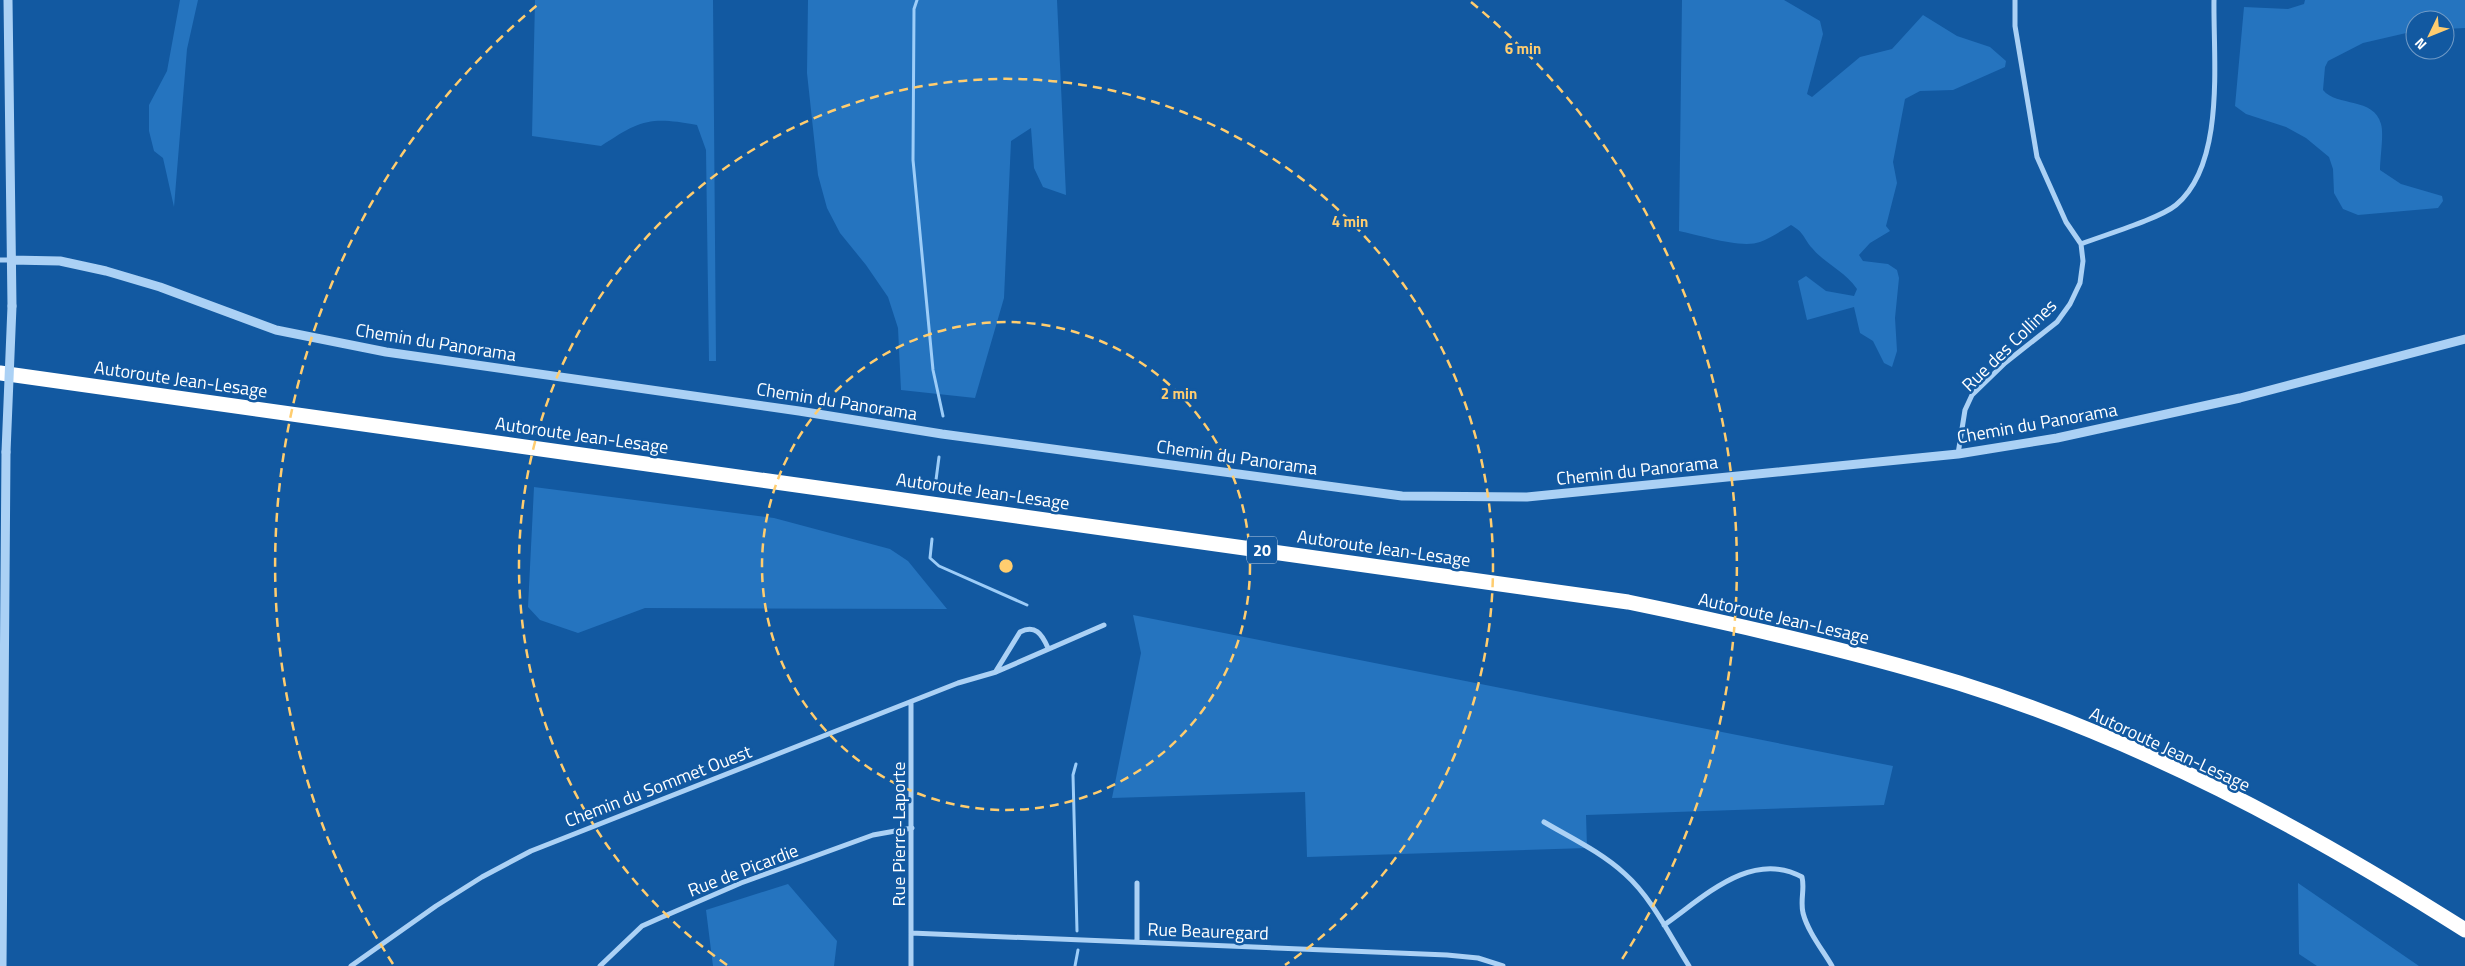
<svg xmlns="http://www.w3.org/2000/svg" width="2465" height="966" font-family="'Titillium Web',sans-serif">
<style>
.green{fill:#2574bf}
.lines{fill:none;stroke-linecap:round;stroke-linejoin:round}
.stream{stroke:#9dcdf8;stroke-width:3}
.minor{stroke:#abd1f5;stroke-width:5}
.tertiary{stroke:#abd1f5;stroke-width:9}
.motorway{stroke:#fff;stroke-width:15}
.tertiary-bridge{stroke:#abd1f5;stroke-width:9}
.ring{fill:none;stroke:#ffcd6f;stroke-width:2.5;stroke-dasharray:9 6}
.labels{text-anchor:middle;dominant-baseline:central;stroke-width:5;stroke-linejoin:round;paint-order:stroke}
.shield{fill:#1259a1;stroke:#b8cde3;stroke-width:1}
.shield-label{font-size:16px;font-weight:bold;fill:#fff}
.street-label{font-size:18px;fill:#fff;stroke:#1259a1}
.centre{fill:#ffcd6f;stroke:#1259a1;stroke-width:2.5}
.ring-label{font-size:15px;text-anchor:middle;font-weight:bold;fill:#ffcd6f;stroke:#1259a1;stroke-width:5;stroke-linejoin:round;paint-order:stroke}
</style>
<rect width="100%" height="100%" fill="#1259a1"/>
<path class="green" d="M 180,0 L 198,0 L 187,49 L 174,207 L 163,158 L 154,151 L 149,131 L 149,105 L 167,71 Z
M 535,0 L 713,0 L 716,361 L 709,361 L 706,150 L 697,125 C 650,116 640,120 601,146 L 532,136 Z
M 808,0 L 1057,0 L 1066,195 L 1043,187 L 1034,168 L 1031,128 L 1011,141 L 1004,298 L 975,398 L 901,390 L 898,328 L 888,297 L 866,265 L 840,233 L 827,208 L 818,175 L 807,73 Z
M 1682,0 L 1784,0 L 1820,21 L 1823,34 L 1807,94 L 1812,97 L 1860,57 L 1892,49 L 1923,15 L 1957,36 L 1990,47 L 2006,61 L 2005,67 L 1953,90 L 1920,91 L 1905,99 L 1893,162 L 1897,183 L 1886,226 L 1890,231 L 1870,243 L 1859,255 L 1863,261 L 1888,264 L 1897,270 L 1899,278 L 1895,318 L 1897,351 L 1892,367 L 1884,363 L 1873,341 L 1860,333 L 1854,307 L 1807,320 L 1798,281 L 1806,276 L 1826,291 L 1854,296 L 1857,289 C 1845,271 1825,264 1812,248 C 1803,238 1805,233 1791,225 C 1781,231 1770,238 1760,242 C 1741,249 1700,235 1679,231 Z
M 2305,0 L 2465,0 L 2465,28 L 2445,29 L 2445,20 L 2415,20 L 2415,31 L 2363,43 L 2328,61 L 2325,67 L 2323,90 C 2337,107 2374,97 2381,124 C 2384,134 2380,158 2380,170 L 2401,184 L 2442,196 L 2443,201 L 2438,208 L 2358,215 L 2343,209 L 2334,193 L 2333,169 L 2329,157 L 2306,138 L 2286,127 L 2246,114 L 2235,106 L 2244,7 L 2288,9 L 2304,4 Z
M 534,487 L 774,518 L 890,549 L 908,561 L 947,609 L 645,608 L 578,633 L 540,620 L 528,607 Z
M 1133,615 L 1893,766 L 1884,805 L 1586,815 L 1587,848 L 1307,857 L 1305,792 L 1112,798 L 1141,653 Z
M 2298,883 L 2419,966 L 2317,966 L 2299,954 Z
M 788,884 L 837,941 L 834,966 L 713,966 L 706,910 Z"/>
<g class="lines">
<path class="stream" d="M 917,0 L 914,9 L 913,160 L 933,370 L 943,416
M 936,480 L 939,457
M 932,539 L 930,558 L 939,566 L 1027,605
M 1076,764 L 1073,775 L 1077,931
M 1075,966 L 1078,950"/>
<path class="minor" d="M 2081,244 C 2104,235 2159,219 2176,205 C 2226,163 2213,59 2214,0
M 0,260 L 11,260
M 1958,454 L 1965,410 L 1972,395 L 2005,363 L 2057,322 L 2070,304 L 2080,283 L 2083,261 L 2081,244 L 2066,222 L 2037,157 L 2015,26 L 2015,0
M 996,671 L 1020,632 C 1035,624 1042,634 1048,648
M 911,702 L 911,966
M 1544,822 C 1571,838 1601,852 1625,874 C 1652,898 1670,936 1689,966
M 1137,883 L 1137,942
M 1664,925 C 1703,898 1751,849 1802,877 C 1805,889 1800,900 1803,913 C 1808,932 1822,949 1832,966
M 911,933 L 1447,955 L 1478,958 L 1503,966
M 351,966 L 436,906 L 482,877 L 531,851 L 958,683 L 996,672 L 1104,625
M 600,966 L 642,926 L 660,918 L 741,883 L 873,835 L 912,828"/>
<path class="tertiary" d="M 8,0 L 12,306
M 11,260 L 60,261 L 106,271 L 160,287 L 276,330 L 386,352 L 799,411 L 942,434 L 1402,496 L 1527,497 L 1958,454 L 2057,438 L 2240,398 L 2465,339
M 2,966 L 6,452"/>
<path class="motorway" d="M 0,373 L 1628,602 C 1740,625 1850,650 1959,683 C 2139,739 2307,829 2465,930"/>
<path class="tertiary-bridge" d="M 6,452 L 12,306"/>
</g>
<g class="ring">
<circle cx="1006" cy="566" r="244"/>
<path d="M727 965A487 487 0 1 1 1285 965"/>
<path d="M393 964A731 731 0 0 1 541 2M1471 2A731 731 0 0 1 1619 964"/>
</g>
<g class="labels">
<rect class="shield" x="1247" y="536.5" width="30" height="27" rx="4"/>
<g class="shield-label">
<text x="1262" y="550">20</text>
</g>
<g class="street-label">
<text transform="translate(436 342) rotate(9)">Chemin du Panorama</text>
<text transform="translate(2009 345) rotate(-44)">Rue des Collines</text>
<text transform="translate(181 379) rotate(8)">Autoroute Jean-Lesage</text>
<text transform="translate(837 401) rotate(9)">Chemin du Panorama</text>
<text transform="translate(2037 423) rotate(-10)">Chemin du Panorama</text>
<text transform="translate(582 435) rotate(8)">Autoroute Jean-Lesage</text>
<text transform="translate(1237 457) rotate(8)">Chemin du Panorama</text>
<text transform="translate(1637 470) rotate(-6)">Chemin du Panorama</text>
<text transform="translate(983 491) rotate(8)">Autoroute Jean-Lesage</text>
<text transform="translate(1384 548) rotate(8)">Autoroute Jean-Lesage</text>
<text transform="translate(1784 618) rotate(13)">Autoroute Jean-Lesage</text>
<text transform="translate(2170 749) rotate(25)">Autoroute Jean-Lesage</text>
<text transform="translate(658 786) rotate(-21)">Chemin du Sommet Ouest</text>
<text transform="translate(898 834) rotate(-90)">Rue Pierre-Laporte</text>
<text transform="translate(743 870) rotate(-21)">Rue de Picardie</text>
<text transform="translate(1208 931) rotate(2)">Rue Beauregard</text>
</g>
</g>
<circle cx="1006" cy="566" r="8" class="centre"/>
<g class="ring-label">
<text x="1523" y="54">6 min</text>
<text x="1350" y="227">4 min</text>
<text x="1179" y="399">2 min</text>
</g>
<g transform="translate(2430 35) rotate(227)"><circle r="24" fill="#1259a1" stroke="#719bc7"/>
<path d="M0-4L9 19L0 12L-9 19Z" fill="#ffcd6f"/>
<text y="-8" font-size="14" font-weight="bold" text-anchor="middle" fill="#ffffff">N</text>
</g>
</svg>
